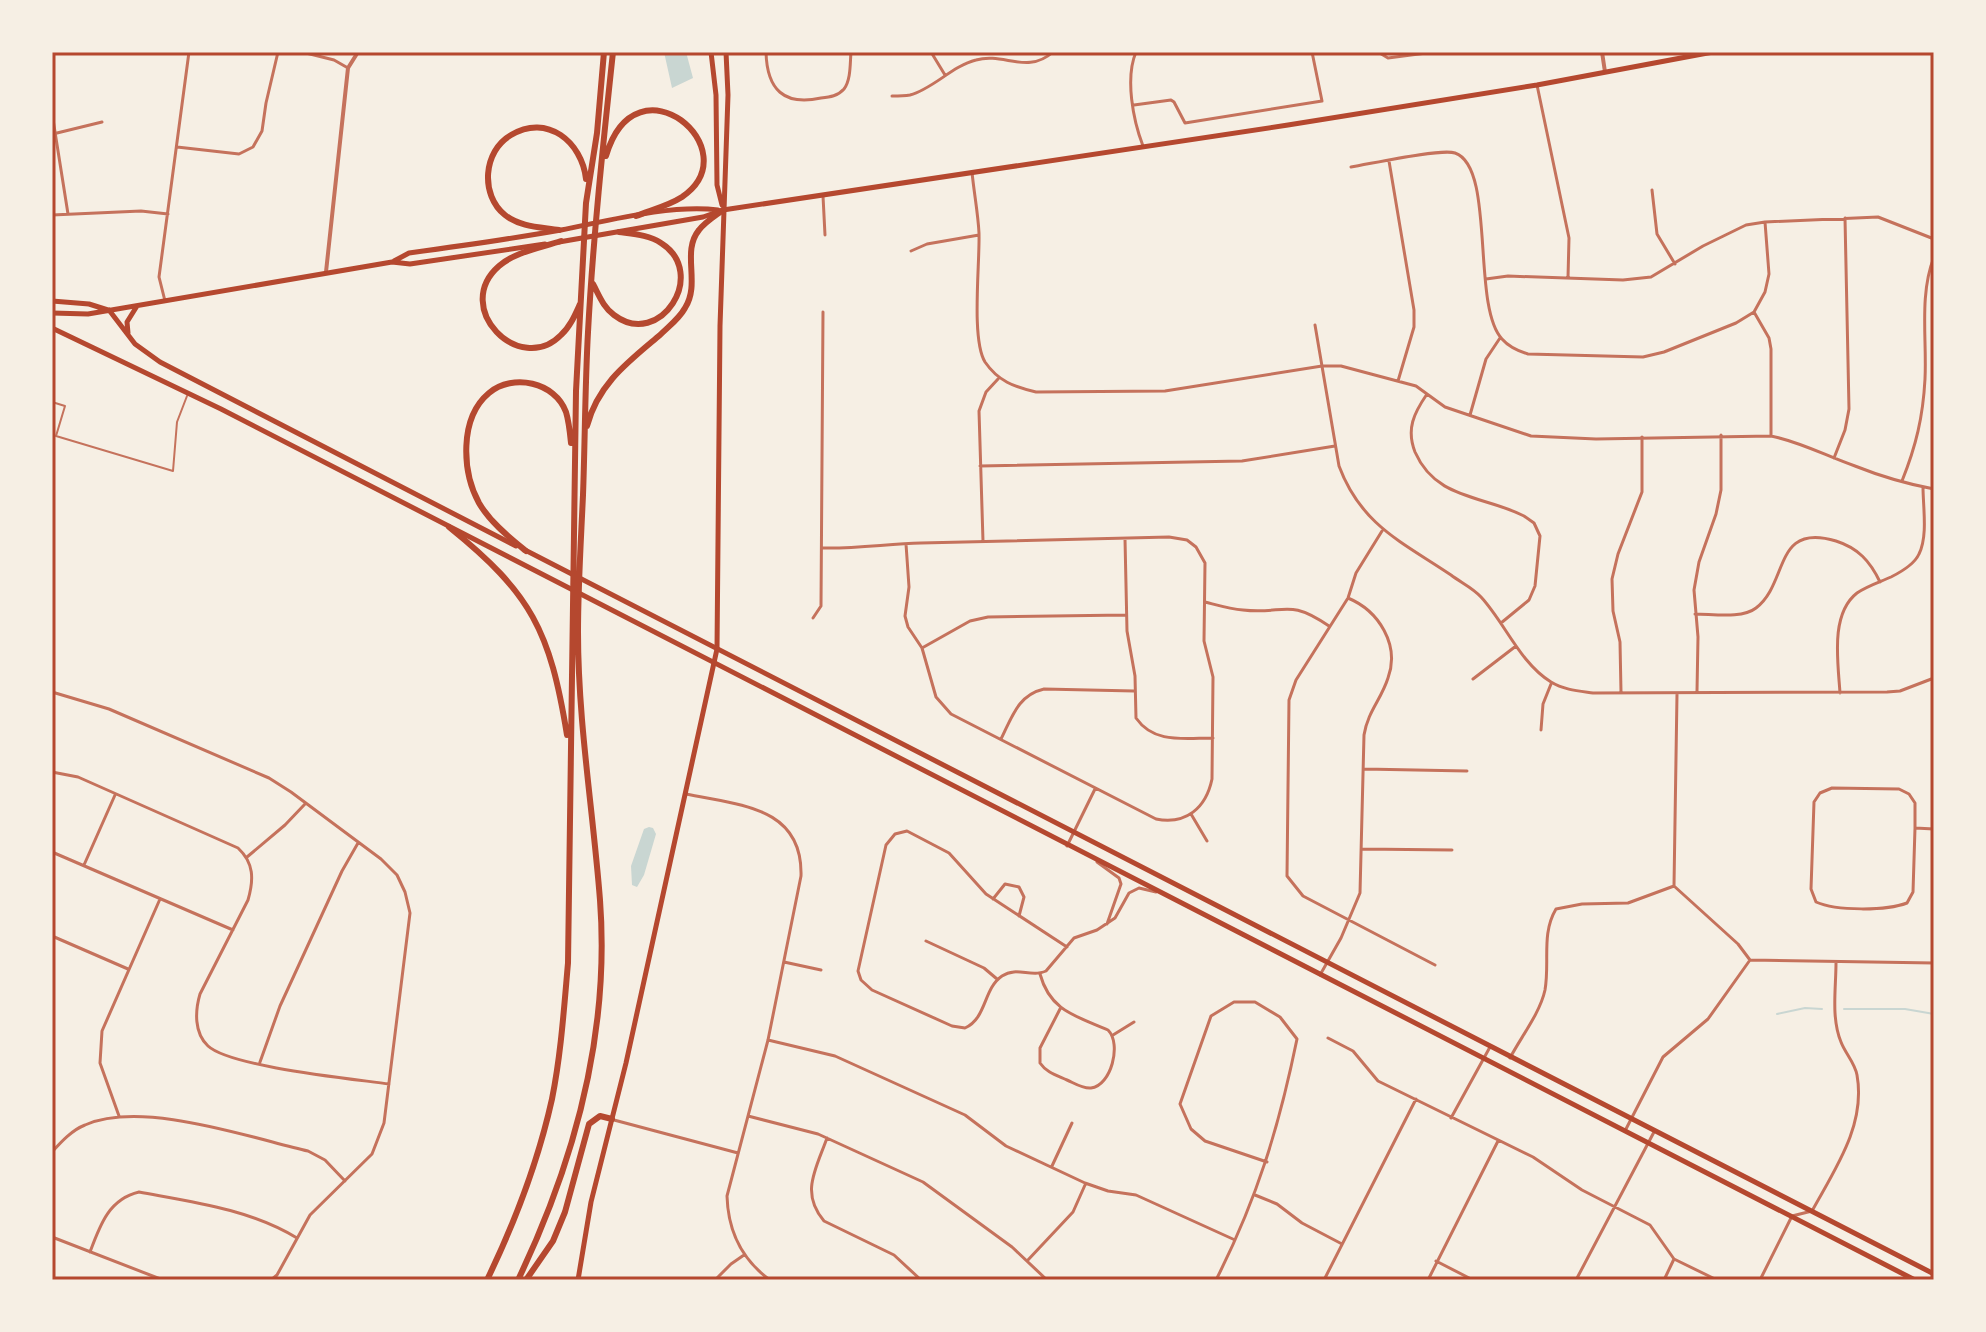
<svg xmlns="http://www.w3.org/2000/svg" width="1986" height="1332" font-family="Spectral,serif">
<style>
.water{fill:#c9d6d2}
.lines{fill:none;stroke-linecap:round;stroke-linejoin:round}
.stream{stroke:#c9d6d2;stroke-width:2}
.service{stroke:#c5725c;stroke-width:2}
.minor{stroke:#c5725c;stroke-width:3}
.tertiary{stroke:#c5725c;stroke-width:4}
.secondary{stroke:#b5482f;stroke-width:5}
.primary{stroke:#b5482f;stroke-width:5}
.motorway{stroke:#b5482f;stroke-width:6}
.neatline{fill:none;stroke:#b5482f;stroke-width:3}
</style>
<rect width="100%" height="100%" fill="#f6efe4"/>
<path class="water" d="M 664,52 L 686,52 L 693,78 L 672,88 Z
M 649,827 L 653,828 L 656,834 L 644,875 L 637,887 L 632,885 L 631,866 L 644,829 Z"/>
<g class="lines">
<path class="stream" d="M 1844,1009 L 1905,1009 L 1934,1014
M 1777,1014 L 1805,1008 L 1822,1009"/>
<path class="service" d="M 52,402 L 65,406 L 56,436 L 173,471 L 177,422 L 187,396"/>
<path class="minor" d="M 302,52 L 334,60 L 348,68
M 766,52 C 767,90 784,106 821,98 C 830,97 838,96 844,89 C 851,80 850,63 851,52
M 931,52 L 945,75
M 1136,52 C 1125,78 1133,120 1143,146
M 1378,52 L 1388,58 L 1434,52
M 1537,85 L 1569,238 L 1568,278
M 892,96 C 897,96 904,96 910,95 C 933,89 952,66 976,60 C 1004,52 1027,75 1053,52
M 1134,105 L 1171,100 L 1174,102 L 1185,123 L 1322,101 L 1312,52
M 52,113 L 68,214
M 57,133 L 102,122
M 177,147 L 239,154 L 253,147 L 262,131 L 266,103 L 278,52
M 1389,161 L 1414,310 L 1414,327 L 1398,381
M 1351,167 C 1370,164 1441,148 1455,153 C 1496,167 1471,306 1502,339 C 1509,347 1518,351 1528,354 L 1643,357 L 1664,352 L 1736,323 L 1754,312 L 1765,292 L 1769,274 L 1765,222
M 972,172 C 974,193 978,213 979,233 C 980,263 971,339 985,362 C 998,381 1014,387 1036,392 L 1165,391 L 1322,366 L 1341,366 L 1416,386 L 1445,407 L 1531,436 L 1596,439 L 1771,436 C 1801,442 1826,456 1855,466 C 1880,476 1907,484 1934,489
M 1652,190 L 1657,234 L 1675,264
M 823,196 L 825,235
M 52,215 L 141,211 L 168,214
M 911,251 L 927,244 L 979,235
M 1486,279 L 1508,276 L 1623,280 L 1651,277 L 1703,246 L 1746,225 L 1765,222 L 1878,217 L 1934,239
M 165,301 L 159,277 L 189,52
M 1754,312 L 1769,338 L 1771,349 L 1771,436
M 1315,325 L 1339,466 C 1361,525 1402,542 1451,575 C 1460,582 1473,588 1481,597 C 1505,623 1520,663 1551,682 C 1564,690 1579,691 1593,693 L 1887,692 L 1900,691 L 1934,678
M 1427,394 C 1414,413 1406,429 1415,452 C 1436,500 1483,495 1524,516 L 1534,523 L 1540,536 L 1535,586 L 1529,600 L 1501,623
M 1470,415 L 1486,359 L 1500,338
M 1834,458 L 1845,430 L 1849,409 L 1845,218
M 980,466 L 1242,461 L 1335,446
M 1902,481 C 1916,446 1923,417 1925,379 C 1927,339 1919,295 1934,257
M 1382,531 L 1356,573 L 1348,598 L 1296,680 L 1289,700 L 1287,876 L 1303,896 L 1435,965
M 1125,539 L 1127,631 L 1135,676 L 1136,718 C 1154,744 1184,738 1213,738
M 983,541 L 979,411 L 986,392 L 998,379
M 822,548 C 855,549 887,544 921,543 C 1003,541 1086,539 1169,537 L 1187,540 L 1196,547 L 1205,563 L 1204,641 L 1213,677 L 1212,779 C 1206,808 1186,825 1156,819 L 951,714 L 936,697 L 922,648 L 908,627 L 905,616 L 909,587 L 906,544
M 1205,602 C 1217,605 1230,609 1243,610 C 1285,615 1287,597 1329,626
M 1695,614 C 1713,614 1742,619 1756,608 C 1789,583 1773,522 1836,541 C 1858,548 1870,561 1880,582
M 813,618 L 821,606 L 823,312
M 922,648 L 970,621 L 988,617 L 1126,615
M 1473,679 L 1516,646
M 1697,691 L 1698,637 L 1694,590 L 1699,562 L 1716,514 L 1721,490 L 1721,435
M 52,692 L 109,709 L 269,778 L 291,792 L 381,859 L 397,875 L 405,892 L 410,913 L 384,1123 L 372,1154 L 310,1215 L 277,1275 L 271,1280
M 1621,692 L 1620,642 L 1613,611 L 1612,579 L 1618,554 L 1642,492 L 1642,437
M 1840,693 C 1838,662 1830,614 1857,593 C 1867,586 1880,582 1891,577 C 1901,572 1914,565 1919,554 C 1928,536 1923,507 1923,487
M 1541,730 L 1543,704 L 1551,684
M 1001,739 C 1012,717 1018,695 1044,689 L 1134,691
M 1364,769 L 1467,771
M 52,772 L 78,777 L 238,848 C 254,863 254,879 248,900 L 200,994 C 195,1011 194,1033 208,1046 C 231,1067 354,1079 389,1084
M 1832,788 L 1899,789 L 1909,794 L 1915,803 L 1915,828 L 1913,892 L 1907,903 C 1886,911 1836,911 1816,902 L 1811,889 L 1814,802 L 1820,793 Z
M 686,794 C 738,805 803,806 801,876 L 768,1040 L 727,1196 C 728,1231 741,1259 770,1280
M 1191,814 L 1207,841
M 1915,828 L 1934,829
M 1067,846 L 1095,789
M 1362,849 L 1452,850
M 52,852 L 233,930
M 247,857 L 285,825 L 305,804
M 1097,862 L 1119,878 L 1121,884 L 1107,924
M 84,865 L 115,795
M 1674,886 L 1677,694
M 993,899 L 1005,884 L 1019,887 L 1024,897 L 1019,916
M 52,936 L 128,969
M 926,941 L 984,968 L 997,979
M 1067,947 L 986,894 L 949,853 L 907,831 L 895,834 L 886,845 L 858,971 L 861,980 L 872,990 L 952,1026 L 965,1028 C 987,1018 983,989 1002,976 C 1017,966 1031,978 1046,971 L 1074,938 L 1097,930 L 1115,918 L 1129,893 L 1139,888 L 1156,892
M 784,962 L 821,970
M 1040,974 C 1050,1011 1076,1016 1108,1030 C 1122,1044 1111,1086 1091,1088 C 1083,1089 1074,1083 1067,1080 C 1056,1075 1046,1072 1040,1063 L 1040,1048 L 1060,1009
M 1320,975 L 1341,938 L 1360,893 L 1364,735 C 1368,711 1381,700 1388,678 C 1400,645 1379,611 1348,598
M 1113,1035 L 1134,1022
M 1328,1038 L 1353,1051 L 1378,1081 L 1533,1157 L 1582,1190 L 1650,1225 L 1674,1259 L 1717,1280
M 768,1040 L 835,1056 L 965,1115 L 1006,1146 L 1085,1183 L 1108,1191 L 1136,1195 L 1235,1240
M 1510,1058 C 1521,1037 1540,1013 1545,990 C 1550,962 1541,934 1556,909 L 1582,904 L 1628,903 L 1674,886 L 1738,944 L 1750,960 L 1934,963
M 260,1062 L 280,1006 L 342,871 L 358,843
M 119,1116 L 100,1063 L 102,1031 L 160,899
M 748,1116 L 818,1134 L 923,1182 L 1012,1247 L 1047,1280
M 1451,1118 L 1490,1047
M 614,1120 L 738,1153
M 1626,1129 L 1663,1057 L 1708,1019 L 1750,960
M 827,1138 C 816,1169 800,1193 824,1221 L 894,1255 L 921,1280
M 52,1152 C 61,1142 72,1130 85,1125 C 142,1100 248,1137 308,1151 L 325,1160 L 345,1181
M 1052,1166 L 1072,1123
M 1255,1195 L 1277,1204 L 1302,1223 L 1342,1244
M 52,1237 L 163,1280
M 90,1252 C 100,1225 109,1199 139,1192 C 193,1202 249,1209 297,1238
M 1027,1261 L 1073,1212 L 1085,1185
M 1436,1261 L 1473,1280
M 715,1280 L 731,1264 L 744,1255
M 1216,1280 C 1257,1199 1279,1127 1297,1039 L 1280,1017 L 1255,1002 L 1234,1002 L 1211,1016 L 1180,1104 L 1191,1129 L 1205,1141 L 1267,1162
M 1324,1280 L 1416,1099
M 1428,1280 L 1498,1141
M 1576,1280 L 1654,1132
M 1664,1280 L 1674,1259
M 1760,1280 L 1792,1216 L 1812,1211 C 1835,1169 1866,1125 1857,1075 C 1855,1063 1845,1053 1841,1042 C 1831,1018 1836,988 1836,963"/>
<path class="tertiary" d="M 1602,52 L 1605,72
M 326,272 L 348,68 L 358,52"/>
<path class="secondary" d="M 711,52 L 716,95 L 717,185 L 722,205
M 578,1280 L 591,1202 L 626,1063 L 717,649 L 720,326 L 728,95 L 726,52"/>
<path class="primary" d="M 559,242 L 703,217 L 723,210 L 1288,125 L 1537,85 L 1713,52
M 394,261 L 409,253 C 460,246 510,239 561,230 C 607,221 671,204 718,210
M 52,301 L 89,304 L 108,310
M 109,310 L 135,344 L 160,362 L 516,546
M 52,313 L 88,314 L 392,262 L 410,264 L 545,244
M 52,328 L 221,409 L 1915,1280
M 128,333 L 127,322 L 137,306
M 525,550 L 1934,1274"/>
<path class="motorway" d="M 606,156 C 636,53 751,150 682,197 C 668,206 651,210 636,216
M 559,230 C 541,227 520,227 505,215 C 480,195 483,151 511,135 C 547,113 582,142 586,179
M 561,241 C 540,248 515,252 499,266 C 451,308 520,377 561,335 C 570,327 575,315 580,304
M 593,284 C 599,295 603,307 614,315 C 660,350 709,273 661,243 C 649,235 633,234 619,232
M 587,426 C 598,384 628,362 660,335 C 669,326 679,319 685,308 C 701,283 681,252 699,230 C 705,222 715,216 723,210
M 449,527 C 532,594 550,631 567,735
M 526,551 C 509,537 490,522 479,503 C 462,472 459,418 489,393 C 513,373 555,382 566,412 C 569,422 570,433 571,443
M 487,1280 C 515,1222 538,1162 552,1099 C 561,1054 564,1008 568,963 L 576,391 L 586,203 L 597,133 L 604,52
M 518,1280 C 575,1161 610,1033 600,900 C 593,810 578,722 578,632 C 578,586 581,540 583,495 C 585,441 585,386 588,332 C 593,239 603,145 613,52
M 526,1280 L 553,1241 L 565,1212 L 589,1124 L 600,1116 L 612,1119"/>
</g>
<rect width="1986" height="1332" fill="none" stroke="#f6efe4" stroke-width="108"/>
<rect x="54" y="54" width="1878" height="1224" class="neatline"/>
</svg>
